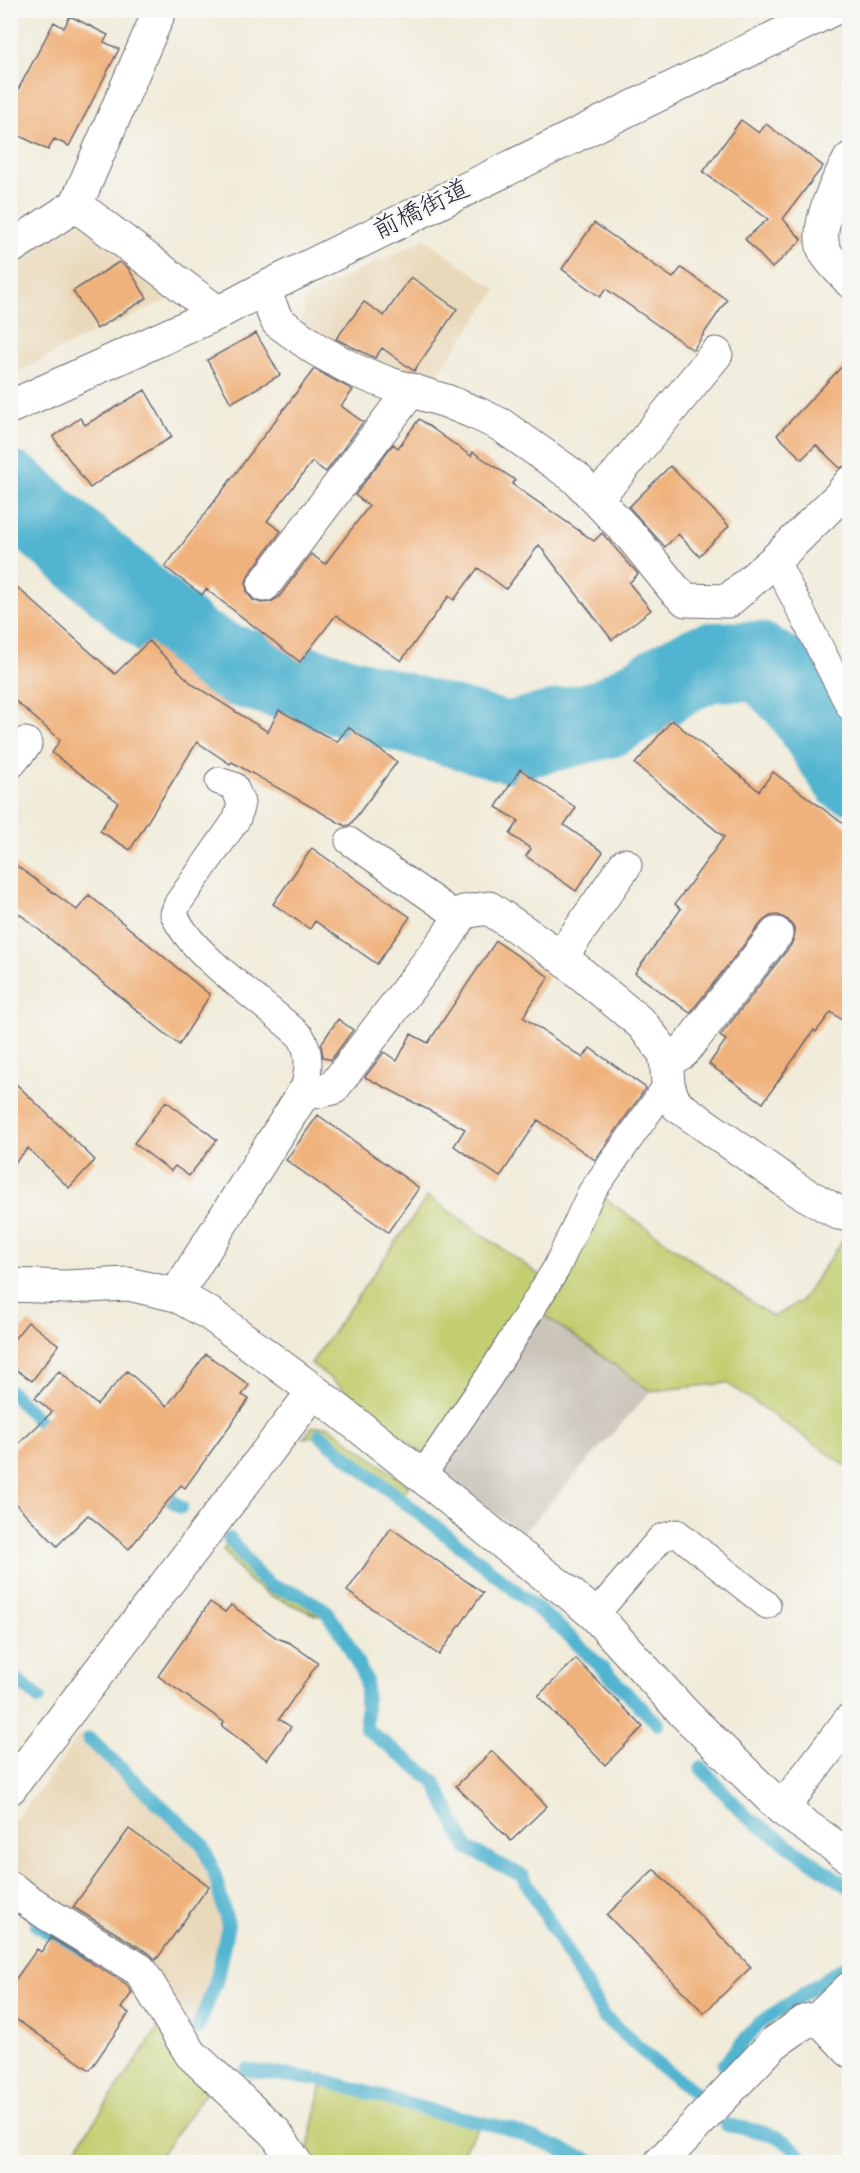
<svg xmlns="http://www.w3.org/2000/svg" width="860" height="2173" font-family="'Indie Flower','Klee One',sans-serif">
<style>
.built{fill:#e9d9ba}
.industrial{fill:#c9c3b8}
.green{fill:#c2ce70;stroke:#727856;stroke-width:1.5}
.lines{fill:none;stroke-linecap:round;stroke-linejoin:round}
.stream{stroke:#51b4d0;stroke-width:14}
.river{stroke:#51b4d0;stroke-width:80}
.building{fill:#f0b27d}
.lane-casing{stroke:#6a6973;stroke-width:29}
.street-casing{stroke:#6a6973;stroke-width:35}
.primary-casing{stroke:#6a6973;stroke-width:35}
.lane{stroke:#fff;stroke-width:27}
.street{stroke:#fff;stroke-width:33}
.primary{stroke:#fff;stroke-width:33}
.labels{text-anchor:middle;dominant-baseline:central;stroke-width:5;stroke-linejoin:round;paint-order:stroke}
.street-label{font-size:26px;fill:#22223b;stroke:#f6f6f2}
</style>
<rect width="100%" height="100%" fill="#f6f6f2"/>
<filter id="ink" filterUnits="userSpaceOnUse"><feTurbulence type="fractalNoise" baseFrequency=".0167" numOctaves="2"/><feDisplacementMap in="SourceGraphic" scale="12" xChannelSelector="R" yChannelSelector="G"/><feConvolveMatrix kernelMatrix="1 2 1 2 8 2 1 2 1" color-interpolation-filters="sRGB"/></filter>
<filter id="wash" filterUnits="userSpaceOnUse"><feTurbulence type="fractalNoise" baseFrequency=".008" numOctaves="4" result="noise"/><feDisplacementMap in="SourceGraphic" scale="24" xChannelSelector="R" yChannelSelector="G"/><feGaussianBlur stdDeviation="1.35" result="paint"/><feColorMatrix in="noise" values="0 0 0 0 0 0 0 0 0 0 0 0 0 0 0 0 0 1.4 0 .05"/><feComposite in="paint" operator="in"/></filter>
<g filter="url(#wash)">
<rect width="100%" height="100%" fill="#f1ecda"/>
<path class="built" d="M 81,220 L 174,296 L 115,325 L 110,324 L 11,375 L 11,262 Z
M 425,239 L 497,290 L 433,381 L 341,352 L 301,322 L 306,297 Z
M 80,1733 L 203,1845 L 215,1876 L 228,1925 L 216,1982 L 197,2029 L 188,2035 L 147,1963 L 11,1880 L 11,1825 L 44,1785 Z"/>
<path class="industrial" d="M 537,1310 L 651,1391 L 522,1534 L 441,1472 Z"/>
<path class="green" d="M 597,1193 L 773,1317 L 800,1302 L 849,1231 L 849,1468 L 727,1383 L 651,1391 L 537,1310 Z
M 428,1196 L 545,1279 L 425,1455 L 311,1363 Z
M 329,1426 L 409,1486 L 399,1500 L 321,1435 L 304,1438 L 312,1427 Z
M 230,1539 L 257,1574 L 271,1586 L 298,1594 L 324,1609 L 319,1616 L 269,1595 L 250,1582 L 223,1550 Z
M 11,1906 L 134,1972 L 212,2083 L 156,2162 L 66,2162 L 158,2029 L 132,1983 L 55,1939 Z
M 323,2080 L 435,2112 L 482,2123 L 455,2162 L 307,2162 L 308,2148 Z"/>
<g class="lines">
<path class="stream" d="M 10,1391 L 52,1435
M 320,1435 C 403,1503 490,1566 570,1637 C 600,1665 629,1696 658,1724
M 153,1495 L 168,1498 L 181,1507
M 230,1539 L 257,1574 L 271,1586 L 298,1594 L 324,1609 L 343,1635 L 366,1680 L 366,1729 L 434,1781 L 467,1848 L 523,1876 L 604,2017 L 654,2061 L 694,2092
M 10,1674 L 39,1698
M 89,1739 L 203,1845 L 215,1876 L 228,1925 L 216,1982 L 197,2029
M 701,1768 L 746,1816 L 850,1888
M 37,1925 L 91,1959
M 724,2065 L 758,2024 L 850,1963
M 247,2070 L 313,2079
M 323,2080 L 435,2112 L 506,2128 L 595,2162
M 727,2125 C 759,2131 786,2133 805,2162"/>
<path class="river" d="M 10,491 L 193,647 L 225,663 L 507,742 L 607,718 L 684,673 L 709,662 L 755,661 L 773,671 L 801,700 L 850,774"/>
</g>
<g id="blocks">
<path class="building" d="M 70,16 L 108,35 L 104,42 L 119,49 L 69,146 L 54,139 L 48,150 L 10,131 L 10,105 L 54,22 L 64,28 Z
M 741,120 L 759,133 L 766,124 L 823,166 L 783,219 L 802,240 L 772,268 L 745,239 L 768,219 L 703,172 Z
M 594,223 L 673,278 L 681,268 L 727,300 L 693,350 L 606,289 L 600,297 L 562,269 Z
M 119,262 L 128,268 L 147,298 L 97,329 L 73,291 Z
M 411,277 L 457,309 L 414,371 L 382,348 L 375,358 L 336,339 L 364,302 L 384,316 Z
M 256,333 L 280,375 L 231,403 L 207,360 Z
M 849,359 L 849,465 L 840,468 L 816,445 L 802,459 L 777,435 Z
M 314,369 L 353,390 L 341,406 L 363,422 L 326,472 L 312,462 L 267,521 L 281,531 L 249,574 L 246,582 L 247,593 L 253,600 L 261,603 L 271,602 L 279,597 L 311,554 L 325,564 L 369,506 L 355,495 L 393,444 L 398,448 L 419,419 L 471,456 L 473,452 L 515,480 L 512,484 L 594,541 L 602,533 L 638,574 L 629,583 L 651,610 L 612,640 L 539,545 L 506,589 L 478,568 L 454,600 L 449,596 L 401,661 L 336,615 L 300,662 L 206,589 L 202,595 L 165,567 Z
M 145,390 L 172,437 L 111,473 L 90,488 L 53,437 L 80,418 L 85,425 Z
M 670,466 L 729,526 L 699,556 L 678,534 L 665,547 L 629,507 Z
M 10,581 L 115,674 L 149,641 L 192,684 L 268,732 L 279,710 L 337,742 L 348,727 L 397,762 L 350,825 L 345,826 L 232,762 L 230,764 L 197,742 L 130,850 L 100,831 L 118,802 L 52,753 L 60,740 L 10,696 Z
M 672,720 L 759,791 L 773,772 L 849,828 L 849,1025 L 831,1012 L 816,1032 L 814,1030 L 763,1103 L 709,1064 L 726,1040 L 720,1036 L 791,945 L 794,937 L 794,928 L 788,920 L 778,915 L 770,916 L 762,922 L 690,1013 L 635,973 L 681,909 L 675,904 L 724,837 L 635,764 Z
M 520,769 L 576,808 L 564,825 L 603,852 L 576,891 L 526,856 L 531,849 L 510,834 L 519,821 L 496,807 Z
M 312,848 L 410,917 L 377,964 L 315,921 L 310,929 L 273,904 Z
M 10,861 L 77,910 L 89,895 L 210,995 L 179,1045 L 10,906 Z
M 496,941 L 549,977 L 523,1017 L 583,1058 L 590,1048 L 646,1088 L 595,1160 L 538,1120 L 500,1177 L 454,1146 L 465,1129 L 365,1077 L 384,1052 L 397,1061 L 411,1034 L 428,1043 Z
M 338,1019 L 353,1030 L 331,1060 L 323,1057 L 321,1044 Z
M 10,1078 L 95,1160 L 69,1188 L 28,1148 L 10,1168 Z
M 166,1101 L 217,1140 L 189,1176 L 175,1166 L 171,1171 L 134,1143 Z
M 318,1115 L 419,1188 L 388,1232 L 286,1160 Z
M 28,1322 L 59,1345 L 32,1381 L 10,1365 L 10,1344 Z
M 206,1354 L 249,1385 L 242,1395 L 249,1399 L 185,1488 L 181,1485 L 129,1549 L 88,1515 L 57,1546 L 10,1498 L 10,1452 L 52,1412 L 35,1398 L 59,1371 L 97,1405 L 127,1371 L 167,1406 Z
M 391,1528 L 483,1593 L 439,1655 L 347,1591 Z
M 210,1602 L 225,1612 L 231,1605 L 277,1638 L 290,1643 L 318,1663 L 279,1719 L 291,1727 L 267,1760 L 222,1726 L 224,1722 L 158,1676 Z
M 576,1659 L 643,1727 L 605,1765 L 538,1696 Z
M 492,1751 L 547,1806 L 511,1841 L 456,1786 Z
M 129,1829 L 209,1886 L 156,1960 L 150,1954 L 73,1907 Z
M 654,1869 L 751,1967 L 704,2013 L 607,1915 Z
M 51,1938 L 126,1984 L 132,1993 L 121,2008 L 129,2013 L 90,2070 L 10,2015 L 10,1987 L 37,1949 L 41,1952 Z"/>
</g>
</g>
<g filter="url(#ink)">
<use href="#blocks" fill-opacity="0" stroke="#6a6973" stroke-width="1.5"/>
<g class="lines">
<defs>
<path id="lane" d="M 775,560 L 850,707
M 219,781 L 234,786 L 241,803 L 237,819 L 178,903 L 174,914 C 191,956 266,1003 301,1037 C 312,1055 308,1074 303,1094
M 349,841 L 460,918
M 422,1476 L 489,1377 L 556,1269 L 591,1193 L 668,1084
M 595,1615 L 661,1538 L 677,1533 L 767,1605"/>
<path id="street" d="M 850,159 C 838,180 813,228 825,252 C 831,262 842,272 850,281
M 76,205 L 218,313
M 10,248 L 76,205 L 160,10
M 263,289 L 277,321 L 316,349 L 354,370 L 390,384 L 446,401 L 478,414 L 501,425 L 575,477 L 633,538 L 674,589 L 686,600 L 728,601 L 775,560 L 840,496 L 850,483
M 595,497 L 615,477 L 716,354
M 264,585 L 411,390
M 10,762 L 25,744
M 561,957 L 625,865
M 666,1062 L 683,1052 L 776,934
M 10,1285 L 65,1287 L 128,1284 L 176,1295 L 210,1314 L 314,1391 L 422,1476 L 507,1546 L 569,1593 L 595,1615 L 684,1713 L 782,1809 L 850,1857
M 176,1295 L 303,1094 L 333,1088 L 446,939 L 463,912 L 489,908 L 561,957 L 642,1024 L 666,1055 L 668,1084 L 672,1097 L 678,1106 L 798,1190 L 839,1213 L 850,1215
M 10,1788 L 314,1391
M 782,1809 L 850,1720
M 10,1888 L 49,1915 L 140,1970 L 191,2054 L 275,2132 L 295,2162
M 819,2018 L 850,2051
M 661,2162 L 774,2043 L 806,2021 L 819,2018 L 850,1988"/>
<path id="primary" d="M 10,407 L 218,313 L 263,289 L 831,10"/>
</defs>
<use href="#lane" class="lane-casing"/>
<use href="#street" class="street-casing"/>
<use href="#primary" class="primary-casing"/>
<use href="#lane" class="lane"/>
<use href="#street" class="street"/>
<use href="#primary" class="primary"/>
</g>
</g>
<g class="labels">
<g class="street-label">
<text transform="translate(422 211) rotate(-26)">前橋街道</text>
</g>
</g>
<rect width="860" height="2173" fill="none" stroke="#f6f6f2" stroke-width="36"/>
</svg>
